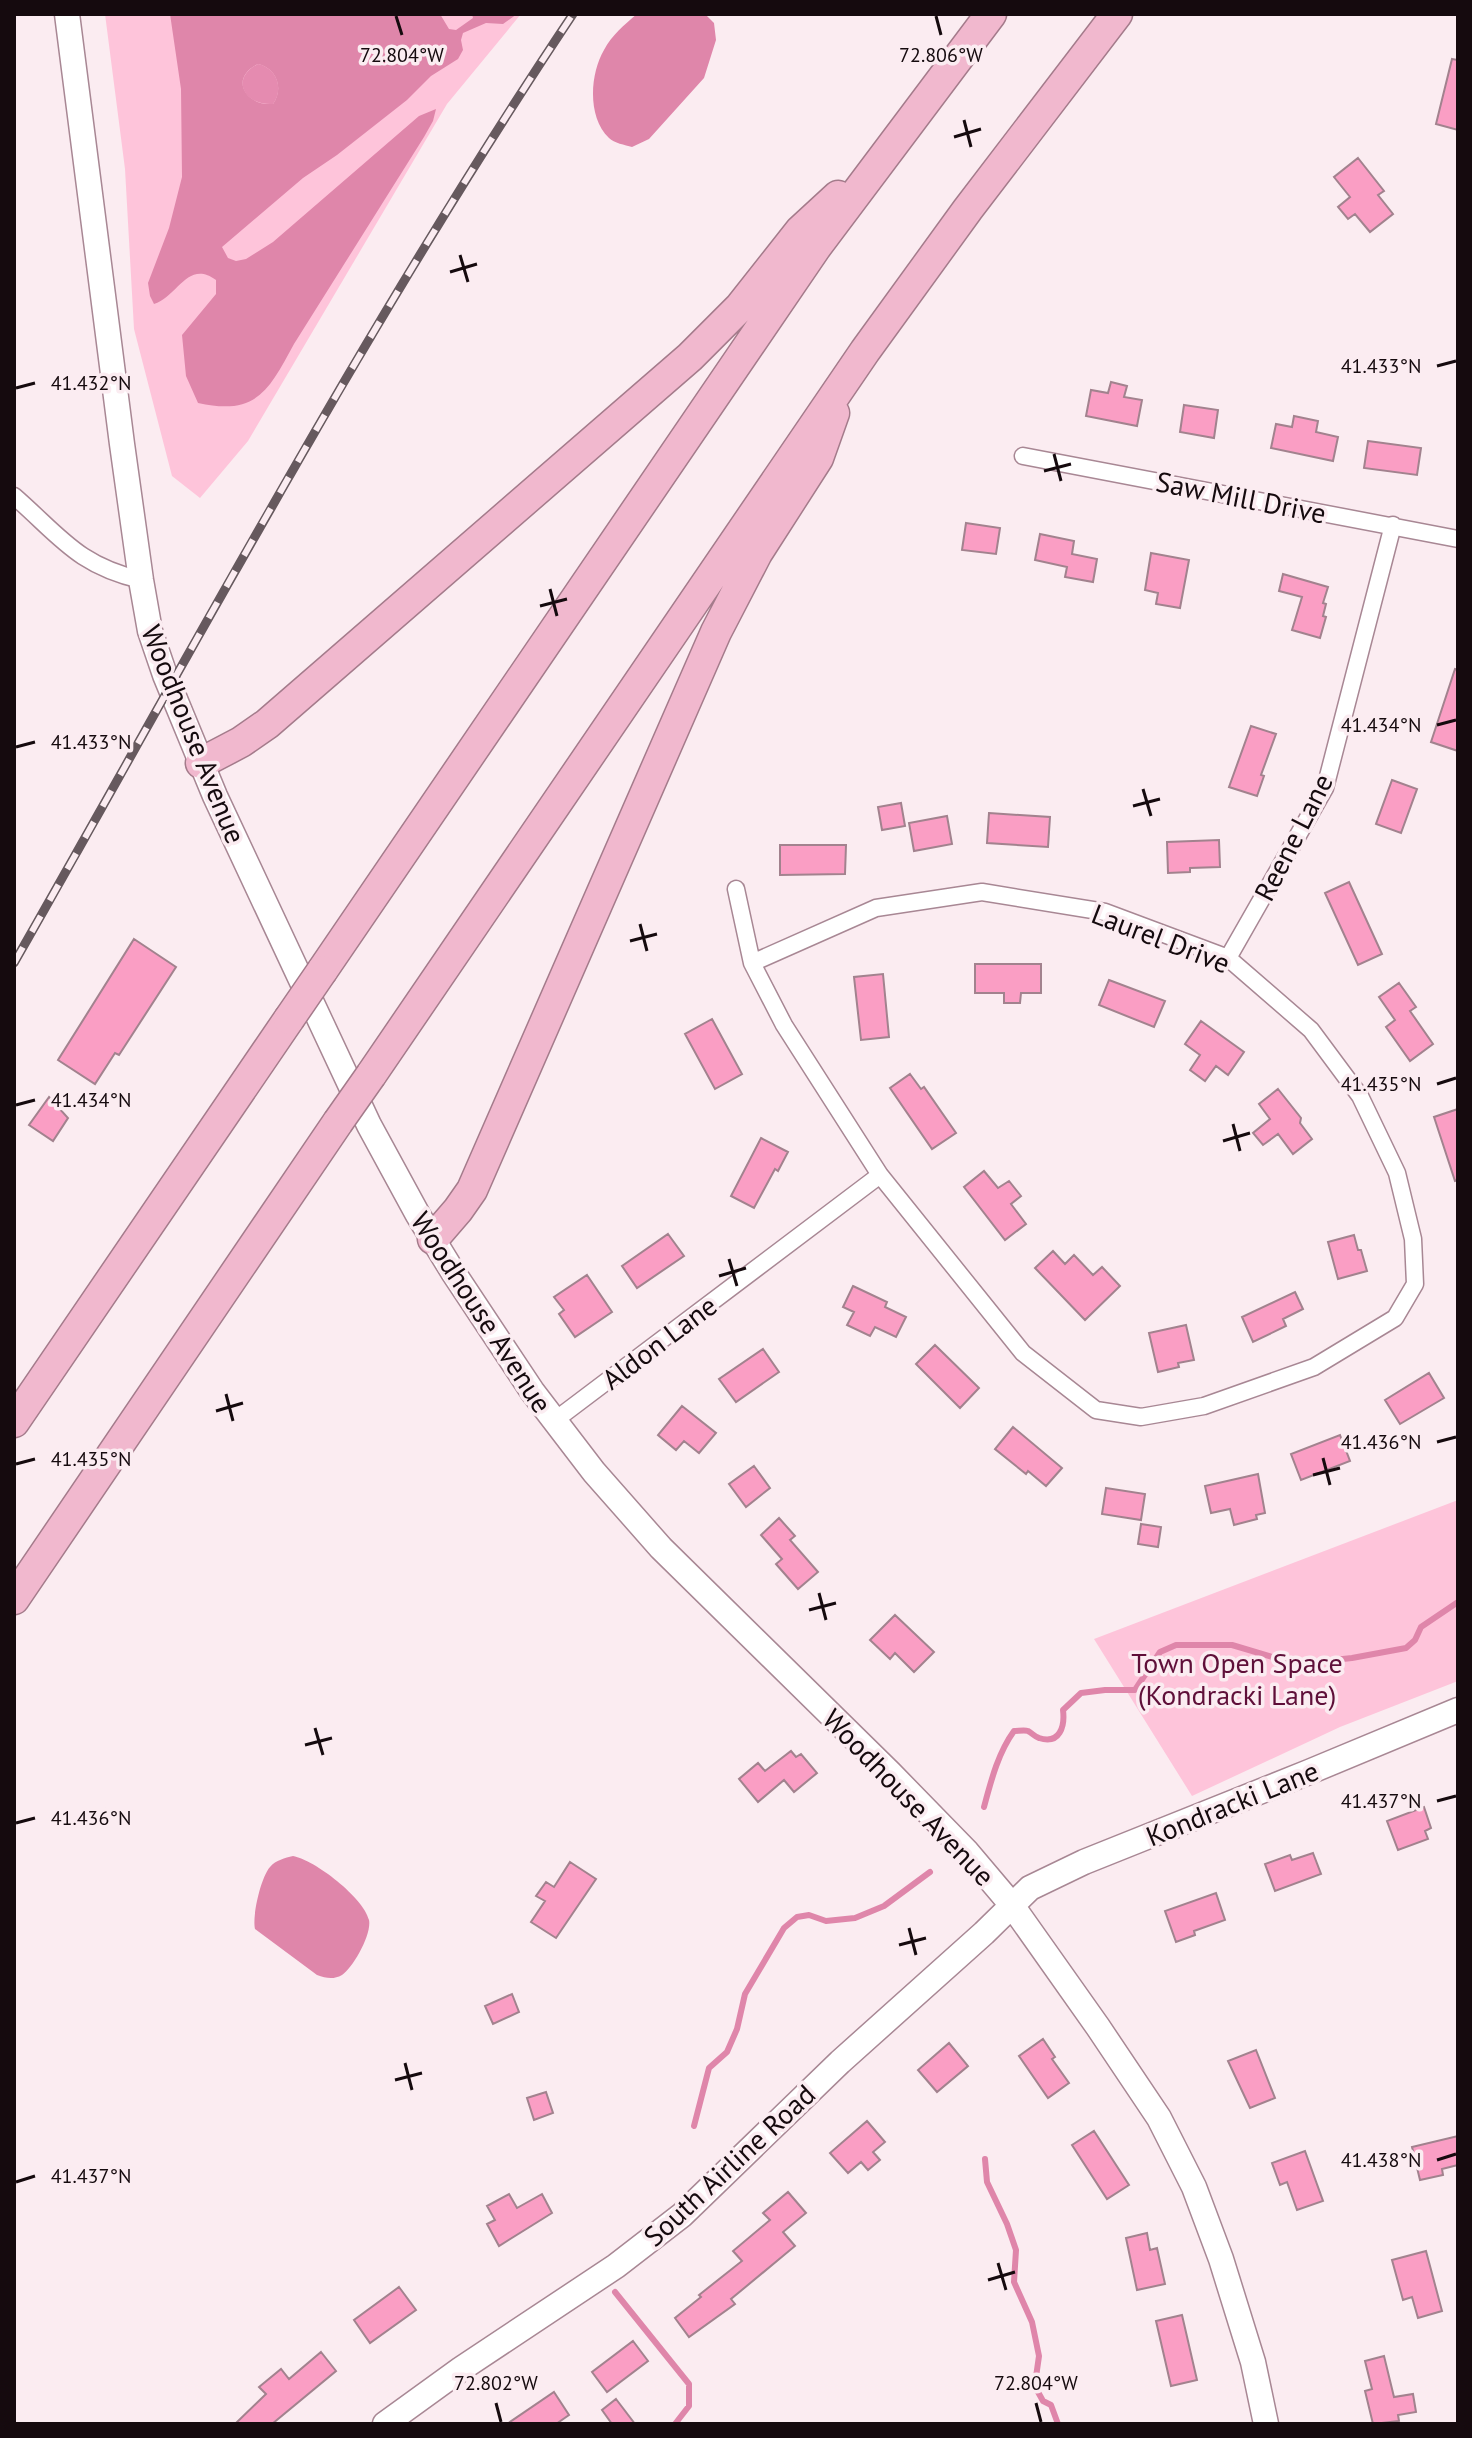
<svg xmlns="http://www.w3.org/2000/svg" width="1472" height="2438" font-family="'PT Sans',sans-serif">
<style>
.green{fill:#fec4da}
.forest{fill:#e58bb0}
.water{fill:#df86aa;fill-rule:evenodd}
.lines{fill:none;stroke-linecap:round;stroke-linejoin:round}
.stream{stroke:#df86aa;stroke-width:6}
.building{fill:#fa9ec4;stroke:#a2828e;stroke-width:2}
.street-casing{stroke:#a88794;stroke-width:19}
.secondary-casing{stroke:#a88794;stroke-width:27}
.highway-casing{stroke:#a47b8b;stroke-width:33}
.street{stroke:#fff;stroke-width:16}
.secondary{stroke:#fff;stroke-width:24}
.highway{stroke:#f1b8ce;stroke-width:30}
.rail-casing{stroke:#66595e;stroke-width:9}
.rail{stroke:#fbecf1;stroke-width:6;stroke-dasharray:18;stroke-linecap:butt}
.highway-bridge-casing{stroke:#a47b8b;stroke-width:33;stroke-linecap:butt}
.highway-bridge{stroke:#f1b8ce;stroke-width:30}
.ticks{fill:none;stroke:#150a0e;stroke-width:3}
.labels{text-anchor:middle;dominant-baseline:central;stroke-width:7;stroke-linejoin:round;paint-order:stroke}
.street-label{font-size:28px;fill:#150a0e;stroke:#fbecf1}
.park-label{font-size:28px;fill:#5f0f39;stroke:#fbecf1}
.ticks-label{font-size:20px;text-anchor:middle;fill:#150a0e;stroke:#fbecf1;stroke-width:7;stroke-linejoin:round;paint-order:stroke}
</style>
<rect width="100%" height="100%" fill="#fbecf1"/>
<path class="green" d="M 105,14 L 521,14 L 447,104 L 248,441 L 200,498 L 172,476 L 134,329 L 125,169 Z
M 1458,1500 L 1458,1681 L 1340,1727 L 1192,1796 L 1094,1639 Z"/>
<path class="forest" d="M 258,64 C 277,68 284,89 273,104 C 245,106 229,79 258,64 Z"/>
<path class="water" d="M 170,14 L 440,14 L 449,29 L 456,30 L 473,18 L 472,14 L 517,14 L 503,24 L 486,23 L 463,33 L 461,40 L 463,50 L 458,59 L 431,76 L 407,100 L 337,155 L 303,178 L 222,247 L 228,258 L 236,261 L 246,259 L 273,242 L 419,116 L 436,109 L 433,121 L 424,137 L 294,344 C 269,390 257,416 198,403 L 186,376 L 182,335 L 216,294 L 216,280 C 188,259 178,296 154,304 L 150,296 L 148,283 L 169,228 L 182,177 L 181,89 ZM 258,64 C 277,68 284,89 273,104 C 245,106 229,78 258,64 Z
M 637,14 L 705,14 L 714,23 L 716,40 L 704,78 L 649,139 L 632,147 C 625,145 614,143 609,138 C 587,117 590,74 604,50 C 612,35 624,25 637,14 Z
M 293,1856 C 315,1860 364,1898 369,1920 C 372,1934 353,1968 342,1975 C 333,1980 326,1978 317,1975 L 255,1929 C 252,1916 261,1877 270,1867 C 276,1860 285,1858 293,1856 Z"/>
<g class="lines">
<path class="stream" d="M 984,1807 C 991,1781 998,1753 1014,1731 C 1018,1731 1025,1730 1028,1731 C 1032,1733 1035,1737 1039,1738 C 1060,1745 1065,1726 1063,1710 L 1081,1693 L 1105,1690 L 1135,1690 L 1160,1652 L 1176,1645 L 1232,1645 L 1296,1664 L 1352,1658 L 1406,1648 L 1415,1640 L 1421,1627 L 1458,1602
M 694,2126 L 709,2068 L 727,2052 L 737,2029 L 745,1994 L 784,1928 L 797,1917 L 809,1915 L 826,1921 L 855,1918 L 884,1906 L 930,1872
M 985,2159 L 987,2182 L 1007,2224 L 1016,2250 L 1014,2282 L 1032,2322 L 1039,2356 L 1036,2377 L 1038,2392 L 1043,2401 L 1051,2405 L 1058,2424
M 615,2292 L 689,2384 L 689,2406 L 675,2424"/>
</g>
<path class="building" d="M 1452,59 L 1458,60 L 1458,130 L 1436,124 Z
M 1358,158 L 1384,191 L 1378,195 L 1393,214 L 1370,232 L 1355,214 L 1348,219 L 1338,207 L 1350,197 L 1334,177 Z
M 1111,382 L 1127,386 L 1124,397 L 1142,400 L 1137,426 L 1086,416 L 1091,390 L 1108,393 Z
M 1184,405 L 1218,410 L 1214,438 L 1180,432 Z
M 1294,416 L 1318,421 L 1316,432 L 1338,437 L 1333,461 L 1271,448 L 1276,424 L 1292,427 Z
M 1368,441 L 1421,448 L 1417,475 L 1364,468 Z
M 966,523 L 1000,528 L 996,554 L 962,550 Z
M 1040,534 L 1074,541 L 1072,554 L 1097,559 L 1093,582 L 1065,577 L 1067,567 L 1035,560 Z
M 1151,553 L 1189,560 L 1180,608 L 1156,604 L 1158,593 L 1145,590 Z
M 1283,574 L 1328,587 L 1323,603 L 1326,604 L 1323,616 L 1326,617 L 1320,638 L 1292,630 L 1302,597 L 1279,591 Z
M 1455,669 L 1458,670 L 1458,751 L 1431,742 Z
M 1251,726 L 1276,734 L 1261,775 L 1264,776 L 1257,796 L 1229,787 Z
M 1392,780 L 1417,789 L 1401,833 L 1376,824 Z
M 901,803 L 905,826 L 882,830 L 878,807 Z
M 989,813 L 1050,817 L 1048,847 L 987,843 Z
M 947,816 L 952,844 L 914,851 L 909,823 Z
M 1219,840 L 1220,867 L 1190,868 L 1190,872 L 1168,873 L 1167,842 Z
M 780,845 L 846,845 L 845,874 L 780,875 Z
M 1349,882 L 1382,954 L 1358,965 L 1325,893 Z
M 134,939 L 176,967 L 119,1055 L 115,1053 L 95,1084 L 58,1060 Z
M 975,964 L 1041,964 L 1041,993 L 1021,993 L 1020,1003 L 1004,1003 L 1004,993 L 975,993 Z
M 883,974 L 889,1037 L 861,1040 L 854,977 Z
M 1109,980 L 1165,1001 L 1154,1027 L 1099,1005 Z
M 1399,983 L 1416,1007 L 1410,1011 L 1433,1044 L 1410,1061 L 1386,1027 L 1395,1020 L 1379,997 Z
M 712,1019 L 742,1074 L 715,1089 L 685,1034 Z
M 1201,1021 L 1244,1052 L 1228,1075 L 1216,1066 L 1205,1081 L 1190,1070 L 1200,1055 L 1185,1044 Z
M 910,1074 L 921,1089 L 924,1087 L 956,1133 L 932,1149 L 890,1088 Z
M 1278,1089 L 1301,1118 L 1300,1123 L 1312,1139 L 1293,1154 L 1278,1134 L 1263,1145 L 1253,1133 L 1270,1119 L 1259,1104 Z
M 49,1097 L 68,1118 L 53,1141 L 29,1125 Z
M 1458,1109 L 1458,1180 L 1455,1181 L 1434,1117 Z
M 761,1138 L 788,1152 L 778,1171 L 775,1169 L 754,1208 L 731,1196 Z
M 984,1171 L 998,1188 L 1009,1181 L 1021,1196 L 1011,1204 L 1026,1224 L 1005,1240 L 964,1187 Z
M 668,1234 L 684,1256 L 637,1288 L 622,1266 Z
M 1354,1235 L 1358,1250 L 1361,1250 L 1367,1271 L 1338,1279 L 1328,1242 Z
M 1053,1251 L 1065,1264 L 1074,1255 L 1093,1275 L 1102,1267 L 1120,1286 L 1085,1320 L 1035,1268 Z
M 587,1275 L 612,1312 L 575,1337 L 559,1314 L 564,1310 L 554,1297 Z
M 853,1286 L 887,1302 L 885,1307 L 906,1317 L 896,1337 L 875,1327 L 870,1336 L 847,1325 L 854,1312 L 843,1307 Z
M 1295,1292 L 1303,1309 L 1283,1319 L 1286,1326 L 1253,1342 L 1242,1317 Z
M 1186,1325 L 1194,1360 L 1178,1363 L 1179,1367 L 1158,1372 L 1149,1333 Z
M 935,1345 L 979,1388 L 960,1408 L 916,1364 Z
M 763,1349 L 779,1372 L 736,1402 L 719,1379 Z
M 1429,1373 L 1444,1398 L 1400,1424 L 1385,1400 Z
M 682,1406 L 716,1433 L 699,1453 L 684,1441 L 676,1450 L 658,1435 Z
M 1013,1427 L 1062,1468 L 1046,1486 L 1028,1471 L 1026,1474 L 995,1449 Z
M 1340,1435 L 1350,1461 L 1301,1480 L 1291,1454 Z
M 754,1466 L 770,1488 L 746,1507 L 729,1484 Z
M 1258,1474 L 1265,1513 L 1256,1515 L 1257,1519 L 1234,1525 L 1230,1509 L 1211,1513 L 1205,1486 Z
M 1106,1488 L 1145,1494 L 1141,1520 L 1102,1514 Z
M 779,1518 L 795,1536 L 790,1540 L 818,1572 L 798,1589 L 776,1564 L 782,1559 L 761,1535 Z
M 1141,1524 L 1161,1527 L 1158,1547 L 1138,1544 Z
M 895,1615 L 934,1652 L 914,1672 L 895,1653 L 890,1659 L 870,1640 Z
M 791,1751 L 796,1757 L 801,1754 L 817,1773 L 794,1792 L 784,1780 L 758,1802 L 739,1779 L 758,1763 L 765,1771 Z
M 1424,1807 L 1431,1828 L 1425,1831 L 1428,1839 L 1398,1850 L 1387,1821 Z
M 1313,1853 L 1321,1874 L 1275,1891 L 1265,1864 L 1290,1855 L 1292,1860 Z
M 570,1862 L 596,1879 L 556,1938 L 531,1922 L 545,1901 L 536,1896 L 546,1882 L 554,1887 Z
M 1216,1893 L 1225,1920 L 1194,1931 L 1195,1935 L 1176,1942 L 1165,1911 Z
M 512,1994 L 519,2012 L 493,2024 L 485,2006 Z
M 1043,2039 L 1055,2057 L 1052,2059 L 1069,2083 L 1048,2098 L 1019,2056 Z
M 949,2043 L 968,2066 L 937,2092 L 918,2070 Z
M 1256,2050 L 1275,2098 L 1250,2108 L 1228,2061 Z
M 546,2092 L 553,2113 L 534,2120 L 527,2098 Z
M 867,2121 L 885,2142 L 873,2152 L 880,2160 L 868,2170 L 861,2162 L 848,2173 L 830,2153 Z
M 1094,2131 L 1129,2185 L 1107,2199 L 1072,2145 Z
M 1458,2136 L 1458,2165 L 1442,2169 L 1443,2175 L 1420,2180 L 1412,2147 Z
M 1305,2151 L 1323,2201 L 1297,2210 L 1287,2182 L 1280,2185 L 1272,2163 Z
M 788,2192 L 806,2213 L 783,2232 L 795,2246 L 731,2299 L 735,2304 L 689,2337 L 675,2318 L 701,2297 L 699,2295 L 742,2261 L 733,2251 L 770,2220 L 763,2213 Z
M 509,2194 L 517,2208 L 542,2194 L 552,2213 L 499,2246 L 487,2224 L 495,2220 L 487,2206 Z
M 1147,2233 L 1150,2250 L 1157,2248 L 1165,2284 L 1137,2290 L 1126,2238 Z
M 1426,2251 L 1442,2311 L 1418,2318 L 1412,2297 L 1403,2300 L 1392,2260 Z
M 399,2287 L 416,2310 L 370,2343 L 354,2320 Z
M 1182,2315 L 1197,2380 L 1171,2386 L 1156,2321 Z
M 633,2341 L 648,2361 L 607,2392 L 592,2372 Z
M 321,2352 L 336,2371 L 272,2424 L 235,2424 L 266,2394 L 259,2387 L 281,2369 L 289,2379 Z
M 1384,2356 L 1394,2397 L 1413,2394 L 1416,2412 L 1398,2415 L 1399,2421 L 1373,2424 L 1365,2391 L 1372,2389 L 1365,2361 Z
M 554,2392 L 569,2415 L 556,2424 L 507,2424 Z
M 616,2399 L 635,2424 L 612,2424 L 602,2410 Z"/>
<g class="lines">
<defs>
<path id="street" d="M 1023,456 L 1458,539
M 14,496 C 60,536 77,565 141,580
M 736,889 L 752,963 L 784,1025 L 880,1175 L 1023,1353 L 1096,1410 L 1141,1417 L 1204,1406 L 1314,1367 L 1395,1318 L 1415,1284 L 1413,1239 L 1397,1173 L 1360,1096 L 1311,1030 L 1228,958 L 1105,912 L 982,892 L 876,908 L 752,963
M 1228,958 L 1325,788 L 1393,525
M 554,1421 L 880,1175"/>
<path id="secondary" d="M 67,14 L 122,444 L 141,580 L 150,631 L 165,675 L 215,796 L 369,1125 L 418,1215 L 453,1272 L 532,1391 L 594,1472 L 661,1548 L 890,1773 L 967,1852 L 1011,1904 L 1098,2027 L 1159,2118 L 1194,2187 L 1221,2259 L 1253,2362 L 1266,2424
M 385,2424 L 461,2369 L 616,2266 L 682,2215 L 840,2062 L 984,1933 L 1030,1888 L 1084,1862 L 1309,1772 L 1458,1710"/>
<path id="highway" d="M 201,763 L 241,742 L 267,724 L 690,357 L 740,307 L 800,231 L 838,196
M 322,971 L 816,247 L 991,14
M 371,1075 L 865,351 L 968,209 L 1117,14
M 433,1239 L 458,1210 L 472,1190 L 716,632 L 757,553 L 818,458 L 834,413
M 14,1422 L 289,1019
M 14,1599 L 338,1122"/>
</defs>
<use href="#street" class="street-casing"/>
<use href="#secondary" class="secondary-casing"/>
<use href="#highway" class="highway-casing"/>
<use href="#street" class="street"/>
<use href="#secondary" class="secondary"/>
<use href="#highway" class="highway"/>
<defs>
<path id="rail" d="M 14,963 C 196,644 369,319 573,14"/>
</defs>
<use href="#rail" class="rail-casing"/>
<use href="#rail" class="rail"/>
<defs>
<path id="highway-bridge" d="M 289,1019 L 322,971
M 338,1122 L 371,1075"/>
</defs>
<use href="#highway-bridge" class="highway-bridge-casing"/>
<use href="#highway-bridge" class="highway-bridge"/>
</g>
<path class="ticks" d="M 396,16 L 402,35M 936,16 L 941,35M 964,120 L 971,147M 954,137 L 981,129M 460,255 L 468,282M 450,272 L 477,264M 1437,366 L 1456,361M 16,388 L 35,383M 1054,454 L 1061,481M 1044,471 L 1071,464M 550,589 L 557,616M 540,606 L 567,599M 1437,725 L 1456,720M 16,747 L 35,742M 1143,789 L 1151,816M 1133,806 L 1160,799M 640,924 L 647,951M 630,941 L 657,934M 1437,1084 L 1456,1078M 16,1105 L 35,1100M 1233,1124 L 1240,1151M 1223,1141 L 1250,1133M 729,1259 L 737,1286M 719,1276 L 746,1268M 226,1394 L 233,1421M 216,1411 L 243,1403M 1437,1442 L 1456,1437M 1323,1458 L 1330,1485M 16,1464 L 35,1459M 1313,1475 L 1340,1468M 819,1593 L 826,1620M 809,1610 L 836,1603M 315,1728 L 323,1755M 305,1745 L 332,1738M 1437,1801 L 1456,1796M 16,1823 L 35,1818M 909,1928 L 916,1955M 899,1945 L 926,1938M 405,2063 L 412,2090M 395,2080 L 422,2073M 1437,2160 L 1456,2154M 16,2182 L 35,2176M 998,2263 L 1006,2290M 988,2280 L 1015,2272M 496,2403 L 501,2422M 1036,2403 L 1041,2422"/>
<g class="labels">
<g class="street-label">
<text transform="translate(1241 497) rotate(11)">Saw Mill Drive</text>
<text transform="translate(194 734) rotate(68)">Woodhouse Avenue</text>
<text transform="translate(1293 837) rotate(-63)">Reene Lane</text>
<text transform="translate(1161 938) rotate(21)">Laurel Drive</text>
<text transform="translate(482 1312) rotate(57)">Woodhouse Avenue</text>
<text transform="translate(659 1342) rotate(-37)">Aldon Lane</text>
<text transform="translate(909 1797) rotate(46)">Woodhouse Avenue</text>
<text transform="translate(1232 1803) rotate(-22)">Kondracki Lane</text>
<text transform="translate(729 2165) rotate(-43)">South Airline Road</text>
</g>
<g class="park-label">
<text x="1237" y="1662">Town Open Space<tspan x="1237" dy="32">(Kondracki Lane)</tspan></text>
</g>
</g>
<g class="ticks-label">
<text x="402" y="62">72.804°W</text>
<text x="941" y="62">72.806°W</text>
<text x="1381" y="373">41.433°N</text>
<text x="91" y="390">41.432°N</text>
<text x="1381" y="732">41.434°N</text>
<text x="91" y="749">41.433°N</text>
<text x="1381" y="1091">41.435°N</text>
<text x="91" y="1107">41.434°N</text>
<text x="1381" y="1449">41.436°N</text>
<text x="91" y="1466">41.435°N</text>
<text x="1381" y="1808">41.437°N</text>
<text x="91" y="1825">41.436°N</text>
<text x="1381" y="2167">41.438°N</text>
<text x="91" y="2183">41.437°N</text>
<text x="496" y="2390">72.802°W</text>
<text x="1036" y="2390">72.804°W</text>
</g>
<rect width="1472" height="2438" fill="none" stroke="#150a0e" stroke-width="32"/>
</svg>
